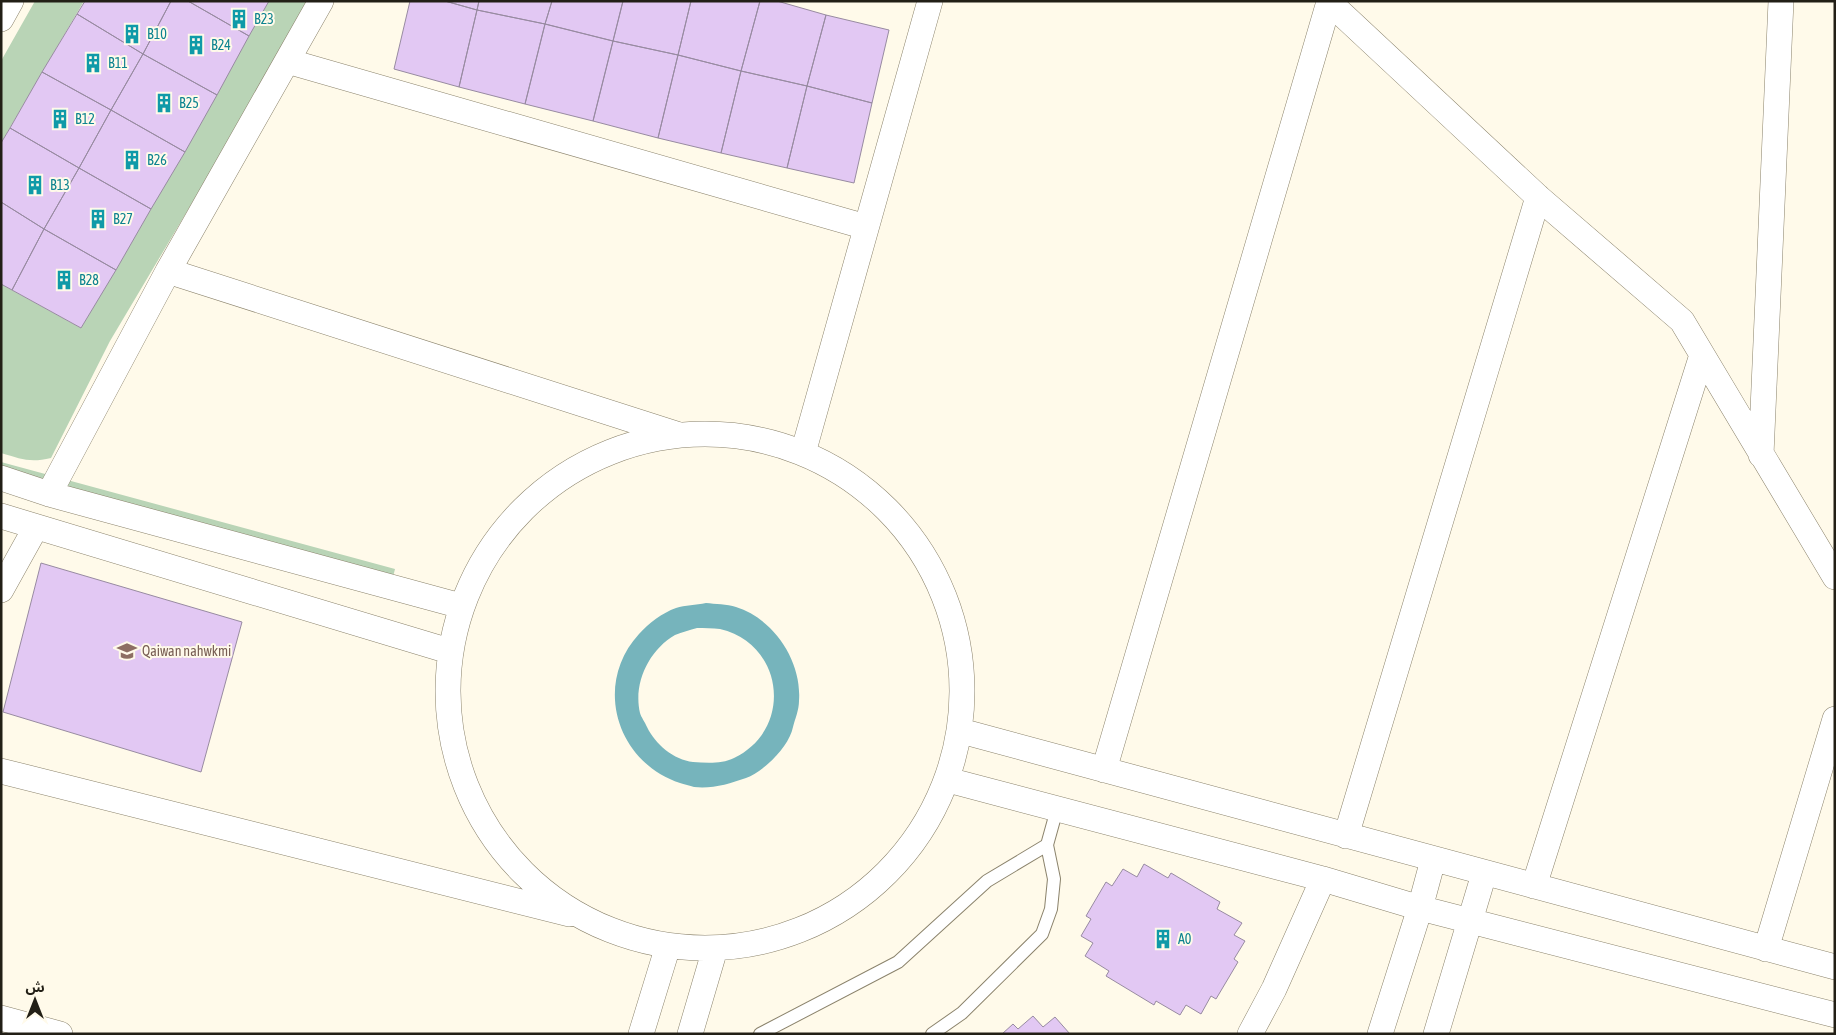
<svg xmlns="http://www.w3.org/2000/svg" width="1836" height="1035" font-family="'Asap Condensed','Noto Sans Arabic',sans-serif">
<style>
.green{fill:#b9d4b6}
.water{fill:#76b4bc;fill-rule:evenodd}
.building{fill:#e2c8f3;stroke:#988ba1}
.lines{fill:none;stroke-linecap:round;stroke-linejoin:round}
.service-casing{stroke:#8b836c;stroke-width:14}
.minor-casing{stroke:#8b836c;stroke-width:26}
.service{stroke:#fff;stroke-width:12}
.minor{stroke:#fff;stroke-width:25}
.labels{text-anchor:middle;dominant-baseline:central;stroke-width:4;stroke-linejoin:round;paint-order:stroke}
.culture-label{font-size:14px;fill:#0d838f;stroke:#fffaea;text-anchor:start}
.education-label{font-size:14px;fill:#785e54;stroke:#fffaea;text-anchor:start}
</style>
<rect width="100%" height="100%" fill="#fffaea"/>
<path class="green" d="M 35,1 L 84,1 L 1,143 L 1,61 Z
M 268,1 L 312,1 L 110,341 L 51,458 C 30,463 21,459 1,453 L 1,284 L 81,328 Z
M 1,462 L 395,569 L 391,585 L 1,480 Z"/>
<path class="water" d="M 706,603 C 715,604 727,604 736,607 C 774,619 802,661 799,701 C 799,710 795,719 793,727 C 789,747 764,771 746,778 C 729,784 712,789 694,787 C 690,786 684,784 680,783 C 616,762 593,684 639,634 C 649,623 662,613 676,608 C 685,605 696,605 706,603 ZM 697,628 C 704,628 713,628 720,629 C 784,644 794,729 734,758 C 722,764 707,763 693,762 C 674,760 655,744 647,727 C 645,722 641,717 640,713 C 633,683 649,650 675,635 C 682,632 690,630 697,628 Z"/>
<path class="building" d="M 85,1 L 171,1 L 143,54 L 77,14 Z
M 171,1 L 188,1 L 249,36 L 217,95 L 143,54 Z
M 188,1 L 269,1 L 249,36 Z
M 410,1 L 445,1 L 477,10 L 459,87 L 394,69 Z
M 445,1 L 479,1 L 477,10 Z
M 479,1 L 552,1 L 545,24 L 477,10 Z
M 552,1 L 623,1 L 613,41 L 545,24 Z
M 623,1 L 691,1 L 678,55 L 613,41 Z
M 691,1 L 760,1 L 741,71 L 678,55 Z
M 760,1 L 777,1 L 826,15 L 807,86 L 741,71 Z
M 477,10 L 545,24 L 525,104 L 459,87 Z
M 77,14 L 143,54 L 111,110 L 42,72 Z
M 826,15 L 889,30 L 872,103 L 807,86 Z
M 545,24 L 613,41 L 593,121 L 525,104 Z
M 613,41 L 678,55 L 658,138 L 593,121 Z
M 143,54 L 217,95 L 185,152 L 111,110 Z
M 678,55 L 741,71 L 721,153 L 658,138 Z
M 741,71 L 807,86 L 787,168 L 721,153 Z
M 42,72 L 111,110 L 79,168 L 10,128 Z
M 807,86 L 872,103 L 854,183 L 787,168 Z
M 111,110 L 185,152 L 151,209 L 79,168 Z
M 10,128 L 79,168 L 44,229 L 1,202 L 1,143 Z
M 79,168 L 151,209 L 116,270 L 44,229 Z
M 1,202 L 44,229 L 12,290 L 1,284 Z
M 44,229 L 116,270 L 81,328 L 12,290 Z
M 41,563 L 242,622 L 201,772 L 3,712 Z
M 1144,864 L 1168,878 L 1171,873 L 1220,902 L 1217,909 L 1242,923 L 1234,935 L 1245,941 L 1234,959 L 1238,962 L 1216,999 L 1211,996 L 1201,1014 L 1186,1005 L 1180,1015 L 1156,1001 L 1154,1005 L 1106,976 L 1109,971 L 1085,956 L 1093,943 L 1081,936 L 1091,919 L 1086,916 L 1106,882 L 1112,886 L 1123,869 L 1137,877 Z
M 1033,1016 L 1043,1027 L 1055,1017 L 1070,1034 L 1002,1034 L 1013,1024 L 1018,1029 Z"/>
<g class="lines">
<defs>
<path id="service" d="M 760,1034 L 898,962 L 987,881 L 1047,845
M 932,1034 L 962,1013 L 1042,934 L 1051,909 L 1054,879 L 1047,845 L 1057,809"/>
<path id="minor" d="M 1328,1 L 1538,197 L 1682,321 L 1835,577
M 1,19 L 11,1
M 287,61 L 866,227
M 168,271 L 679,435
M448 691a257 257 0 1 1 514 0a257 257 0 1 1-514 0Z
M 803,453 L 930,1
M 1761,455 L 1781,1
M 1,478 L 49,494 L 461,606
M 49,494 L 168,271 L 321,1
M 1,516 L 449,651
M 1,590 L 36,527
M 961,731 L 1835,967
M 1104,770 L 1329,2
M 1,771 L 569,914
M 948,780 L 1323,879 L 1420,908 L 1835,1015
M 1346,836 L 1538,197
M 1534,886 L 1702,355
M 1766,949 L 1835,719
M 1,1018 L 60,1034
M 641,1034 L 668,946
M 690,1034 L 715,949
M 1250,1034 L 1274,989 L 1323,879
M 1380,1034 L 1420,908 L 1433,860
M 1436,1034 L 1484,874"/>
</defs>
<use href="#service" class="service-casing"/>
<use href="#minor" class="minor-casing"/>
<use href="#service" class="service"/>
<use href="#minor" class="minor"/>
</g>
<defs>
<symbol id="building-bare" viewBox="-9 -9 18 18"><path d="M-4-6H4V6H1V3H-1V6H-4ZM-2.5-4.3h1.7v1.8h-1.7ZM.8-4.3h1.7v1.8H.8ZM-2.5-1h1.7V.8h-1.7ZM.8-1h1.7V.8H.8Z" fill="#0f9aa8" stroke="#fffaea" stroke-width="2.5" paint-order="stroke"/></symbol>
<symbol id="school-bare" viewBox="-9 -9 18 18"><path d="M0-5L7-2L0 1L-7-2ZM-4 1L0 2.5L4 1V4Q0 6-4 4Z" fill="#8d6e63" stroke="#fffaea" stroke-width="2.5" paint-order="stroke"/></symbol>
</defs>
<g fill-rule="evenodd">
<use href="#building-bare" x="225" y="5" width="28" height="28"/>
<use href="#building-bare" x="118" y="20" width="28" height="28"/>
<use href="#building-bare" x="182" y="31" width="28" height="28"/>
<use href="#building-bare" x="79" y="49" width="28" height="28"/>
<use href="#building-bare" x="150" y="89" width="28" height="28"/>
<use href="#building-bare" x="46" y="105" width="28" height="28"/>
<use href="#building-bare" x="118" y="146" width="28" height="28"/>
<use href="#building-bare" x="21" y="171" width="28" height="28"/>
<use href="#building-bare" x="84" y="205" width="28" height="28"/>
<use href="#building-bare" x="50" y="266" width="28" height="28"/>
<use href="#school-bare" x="113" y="637" width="28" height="28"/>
<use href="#building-bare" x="1149" y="925" width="28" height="28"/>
</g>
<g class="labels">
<g class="culture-label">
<text x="254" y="19">B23</text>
<text x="147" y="34">B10</text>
<text x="211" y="45">B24</text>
<text x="108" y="63">B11</text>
<text x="179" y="103">B25</text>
<text x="75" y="119">B12</text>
<text x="147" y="160">B26</text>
<text x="50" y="185">B13</text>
<text x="113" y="219">B27</text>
<text x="79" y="280">B28</text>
<text x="1178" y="939">A0</text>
</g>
<g class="education-label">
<text x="142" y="651">Qaiwan nahwkmi</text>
</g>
</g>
<rect width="1836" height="1035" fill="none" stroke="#221f16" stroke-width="5"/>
<g transform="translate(35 1000)" stroke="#fffaea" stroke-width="4" paint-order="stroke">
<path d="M0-4L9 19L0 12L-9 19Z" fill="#221f16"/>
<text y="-8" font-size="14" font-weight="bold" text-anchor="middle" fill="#221f16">ش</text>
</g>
</svg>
